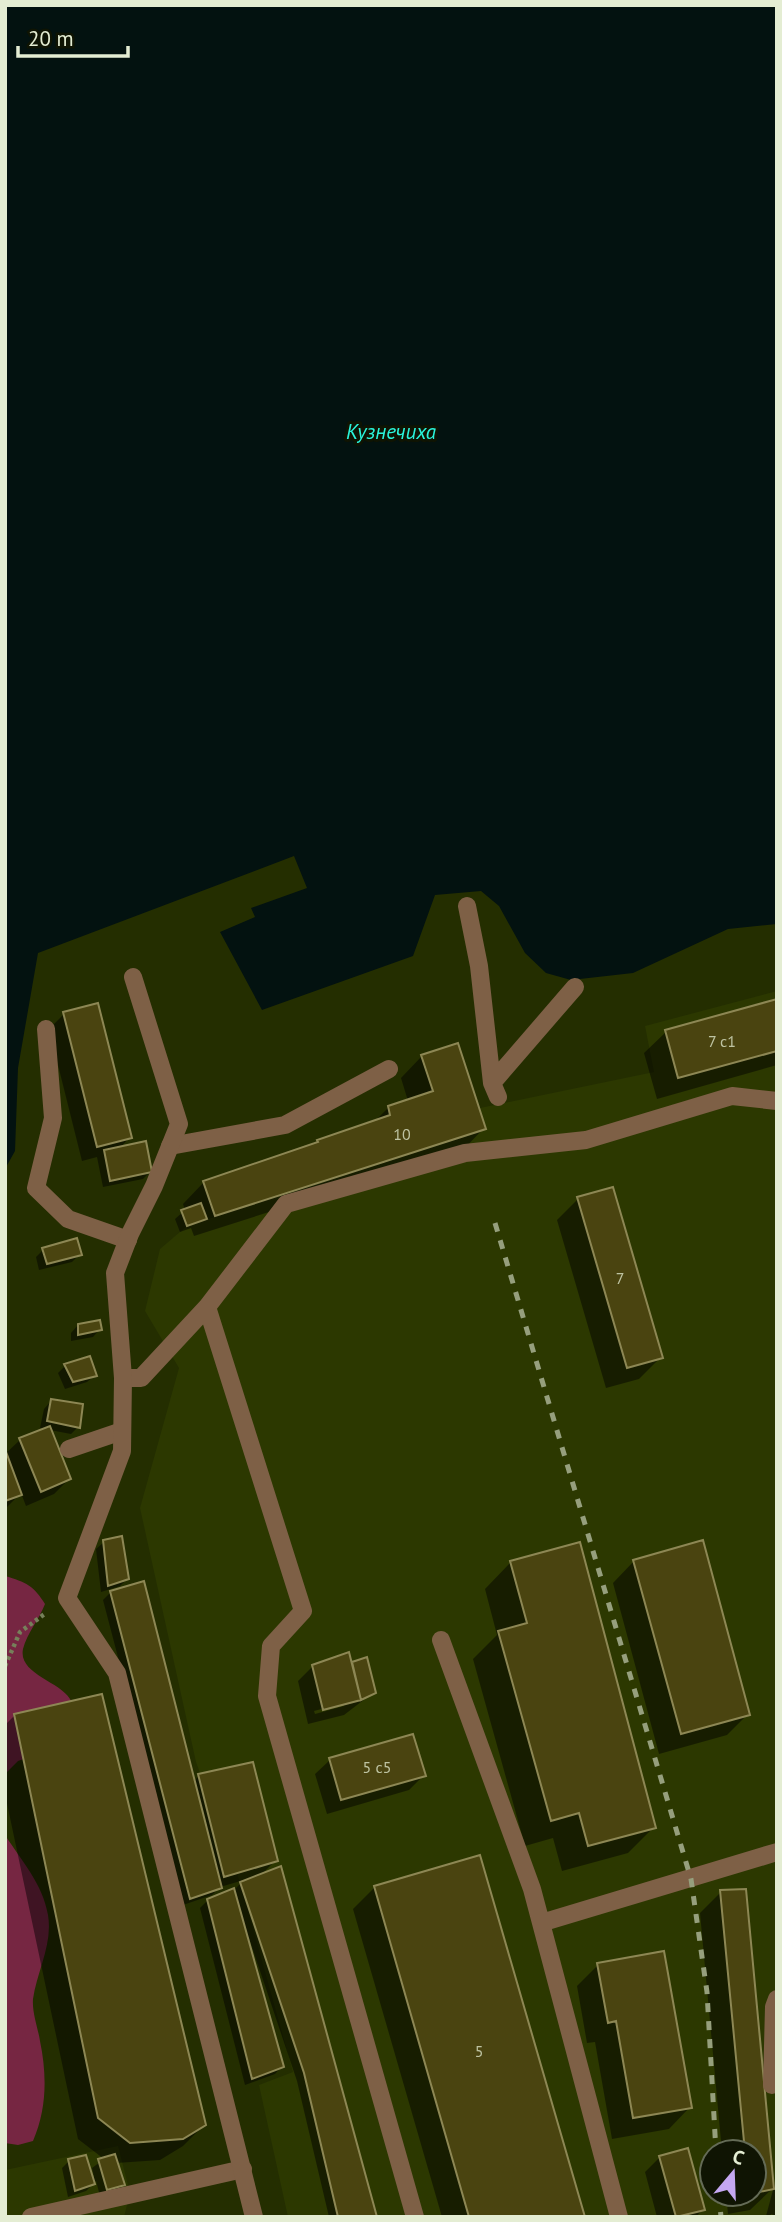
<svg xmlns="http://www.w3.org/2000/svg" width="782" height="2222" font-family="'PT Sans',sans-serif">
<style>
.built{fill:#2c3800;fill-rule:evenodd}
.green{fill:#762642}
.water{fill:#031210}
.shadow{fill:#0007;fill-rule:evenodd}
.building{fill:#4a4410;stroke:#8d8754;stroke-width:2}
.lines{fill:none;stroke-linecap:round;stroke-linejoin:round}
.path{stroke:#76805a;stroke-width:4.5;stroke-dasharray:3.5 3.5;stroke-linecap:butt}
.service{stroke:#7e6046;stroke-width:18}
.minor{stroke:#7e6046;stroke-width:18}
.rail{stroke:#969f7d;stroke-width:5;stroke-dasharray:9 9;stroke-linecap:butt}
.labels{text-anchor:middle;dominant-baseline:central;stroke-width:6;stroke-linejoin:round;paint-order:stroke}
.number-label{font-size:16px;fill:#bec3a2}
.water-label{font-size:21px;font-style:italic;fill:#29f4dc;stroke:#0f1403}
</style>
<rect width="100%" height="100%" fill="#242e00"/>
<path class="built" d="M 777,991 L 777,2217 L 288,2217 L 259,2085 L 293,2072 L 240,1882 L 196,1762 L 140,1508 L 179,1368 L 145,1311 L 160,1249 L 187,1226 L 486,1129 L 480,1108 L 654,1072 L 645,1026 ZM 712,2152 L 754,2152 L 754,2194 L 712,2194 Z
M 118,2146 L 130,2193 L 124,2217 L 5,2217 L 5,2170 Z"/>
<path class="green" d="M 5,1576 C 26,1582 34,1586 45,1604 C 39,1620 27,1633 23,1649 C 18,1674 59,1681 70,1699 C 73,1703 74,1710 76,1714 L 35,1755 L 18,1761 L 5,1774 Z
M 5,1835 C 21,1860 43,1884 48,1915 C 53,1944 37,1971 33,1999 C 32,2013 38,2028 40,2041 C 47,2075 47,2109 33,2141 L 18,2145 L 5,2143 Z"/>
<path class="water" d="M 5,5 L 777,5 L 777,924 L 728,929 L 633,973 L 571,980 L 546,973 L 525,953 L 499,906 L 481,891 L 435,895 L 413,956 L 262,1010 L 220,932 L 255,917 L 251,908 L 307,888 L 294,856 L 38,953 L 18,1068 L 15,1151 L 5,1169 Z"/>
<path class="shadow" d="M 777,1001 L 777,1065 L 657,1099 L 644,1053 L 666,1032 Z
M 64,1014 L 130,1137 L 119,1149 L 151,1171 L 143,1179 L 103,1187 L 97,1157 L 82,1161 L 49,1029 Z
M 422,1056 L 484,1128 L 463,1150 L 194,1236 L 191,1228 L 180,1232 L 175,1219 L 185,1210 L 183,1204 L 204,1182 L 313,1146 L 318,1141 L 373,1123 L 389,1107 L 408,1101 L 401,1078 Z
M 578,1199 L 661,1357 L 639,1379 L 606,1388 L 557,1220 Z
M 43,1250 L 80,1254 L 72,1262 L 39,1270 L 36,1257 Z
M 78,1325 L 100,1329 L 93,1337 L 71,1341 L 71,1333 Z
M 65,1366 L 95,1375 L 87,1382 L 65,1389 L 58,1373 Z
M 51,1401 L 78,1427 L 71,1434 L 50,1430 L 69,1479 L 54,1494 L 26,1506 L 21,1493 L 5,1509 L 5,1454 L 20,1440 L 45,1429 L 40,1428 L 44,1409 Z
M 104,1542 L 128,1578 L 120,1586 L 101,1592 L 96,1549 Z
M 634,1561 L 748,1714 L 727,1735 L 659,1754 L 613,1583 Z
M 511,1562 L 654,1827 L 628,1853 L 562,1871 L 553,1838 L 525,1846 L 473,1659 L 497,1635 L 485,1589 Z
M 111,1592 L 193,1782 L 199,1776 L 276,1860 L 260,1876 L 376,2217 L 329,2217 L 297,2081 L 249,1938 L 246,1939 L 282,2066 L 275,2074 L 245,2085 L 200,1908 L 208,1900 L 233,1891 L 244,1880 L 220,1887 L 212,1895 L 183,1905 L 103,1600 Z
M 366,1659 L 374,1692 L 344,1715 L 308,1724 L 298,1681 L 313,1666 L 351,1664 ZM 344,1703 L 344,1706 L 315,1714 L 314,1711 Z
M 15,1715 L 204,2125 L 183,2146 L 160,2160 L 116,2163 L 123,2185 L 116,2192 L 100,2196 L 96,2181 L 86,2191 L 68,2197 L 62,2168 L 69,2161 L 92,2178 L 94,2177 L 92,2168 L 104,2159 L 78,2139 L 5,1794 L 5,1725 Z
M 330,1760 L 424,1775 L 409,1790 L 327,1814 L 315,1774 Z
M 375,1887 L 583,2217 L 442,2217 L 353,1909 Z
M 721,1892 L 772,2189 L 750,2210 L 728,2214 L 726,2194 L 754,2194 L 754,2152 L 722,2152 L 700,1913 Z
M 598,1965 L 690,2107 L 669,2129 L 612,2139 L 595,2042 L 587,2043 L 577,1986 Z
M 660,2157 L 703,2209 L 696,2217 L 657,2217 L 645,2172 Z
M 777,2175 L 777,2216 L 771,2214 L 770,2217 L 761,2217 L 766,2216 Z"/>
<path class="building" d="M 777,999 L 777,1051 L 678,1078 L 665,1030 Z
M 98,1003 L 132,1138 L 97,1147 L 63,1012 Z
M 458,1043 L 486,1129 L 215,1216 L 203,1181 L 318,1142 L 317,1140 L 390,1115 L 388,1106 L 433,1091 L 421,1055 Z
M 146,1141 L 152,1172 L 110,1181 L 104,1150 Z
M 613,1187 L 663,1358 L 627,1368 L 577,1197 Z
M 201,1203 L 207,1219 L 187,1226 L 181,1210 Z
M 77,1238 L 82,1255 L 47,1264 L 42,1248 Z
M 100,1320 L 102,1330 L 78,1335 L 78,1324 Z
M 90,1356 L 97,1376 L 73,1382 L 64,1364 Z
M 51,1399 L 83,1404 L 80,1428 L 47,1421 Z
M 50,1426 L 71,1479 L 41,1492 L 19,1438 Z
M 5,1449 L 22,1495 L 5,1501 Z
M 122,1536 L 129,1579 L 108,1586 L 103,1540 Z
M 703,1540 L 750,1715 L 681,1734 L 633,1560 Z
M 580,1542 L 656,1828 L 588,1846 L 579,1813 L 551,1821 L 498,1631 L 527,1623 L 510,1561 Z
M 144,1581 L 222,1888 L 190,1899 L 110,1591 Z
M 349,1652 L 361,1700 L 323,1710 L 312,1665 Z
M 367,1657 L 376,1693 L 361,1700 L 352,1662 Z
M 102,1694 L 206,2125 L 183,2139 L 130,2143 L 98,2118 L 14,1714 Z
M 413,1734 L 426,1776 L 341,1800 L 329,1758 Z
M 253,1762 L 278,1861 L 224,1877 L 198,1774 Z
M 480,1855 L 585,2217 L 469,2217 L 374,1886 Z
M 281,1866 L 377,2217 L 338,2217 L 304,2073 L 240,1882 Z
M 234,1888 L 284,2067 L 252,2079 L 207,1899 Z
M 746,1889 L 774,2189 L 754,2193 L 754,2152 L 745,2152 L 720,1890 Z
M 664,1951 L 692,2108 L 633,2118 L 616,2021 L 608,2023 L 597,1963 Z
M 688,2148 L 705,2210 L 676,2217 L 659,2156 Z
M 115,2154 L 125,2185 L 107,2190 L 98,2159 Z
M 86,2155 L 95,2184 L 75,2191 L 68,2159 Z"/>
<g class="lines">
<path class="path" d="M 5,1666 L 20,1632 L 46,1613"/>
<path class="service" d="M 467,906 L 479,966 L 492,1083 L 498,1097
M 46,1029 L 53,1118 L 36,1188 L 68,1219 L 128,1240
M 492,1083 L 575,987
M 170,1146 L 285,1125 L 389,1069
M 123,1378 L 141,1378 L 207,1307
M 69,1449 L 122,1431
M 441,1640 L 532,1889 L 619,2217
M 541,1923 L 777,1852
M 772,2085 L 774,2007 L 777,1999
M 31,2217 L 243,2169
M 415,2217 L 267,1696 L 271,1646 L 303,1611 L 207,1307 L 286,1204 L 465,1153 L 586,1140 L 732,1096 L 777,1101"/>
<path class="minor" d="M 133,977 L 179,1124 L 154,1186 L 130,1234 L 115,1273 L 123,1378 L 122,1451 L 67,1598 L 117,1673 L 254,2217"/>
<path class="rail" d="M 495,1223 L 691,1879 L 707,1992 L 716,2152
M 719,2194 L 721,2217"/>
</g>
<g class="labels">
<g class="number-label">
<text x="722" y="1041">7 с1</text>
<text x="402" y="1134">10</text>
<text x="620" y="1278">7</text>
<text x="377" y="1767">5 с5</text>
<text x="479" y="2051">5</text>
</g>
<g class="water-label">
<text x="391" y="431">Кузнечиха</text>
</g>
</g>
<rect width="782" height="2222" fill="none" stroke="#e4edd3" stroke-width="14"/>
<g transform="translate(733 2173) rotate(19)"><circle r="33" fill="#0f1403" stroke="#646b56" stroke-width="2"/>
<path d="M0-5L12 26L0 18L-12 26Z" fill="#c4a7f1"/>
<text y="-10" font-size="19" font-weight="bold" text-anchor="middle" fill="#e4edd3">С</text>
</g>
<path d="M18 46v10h110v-10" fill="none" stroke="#e4edd3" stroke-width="3.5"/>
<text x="28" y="46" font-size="21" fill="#e4edd3" stroke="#0f1403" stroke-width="5" paint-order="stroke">20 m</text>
</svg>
